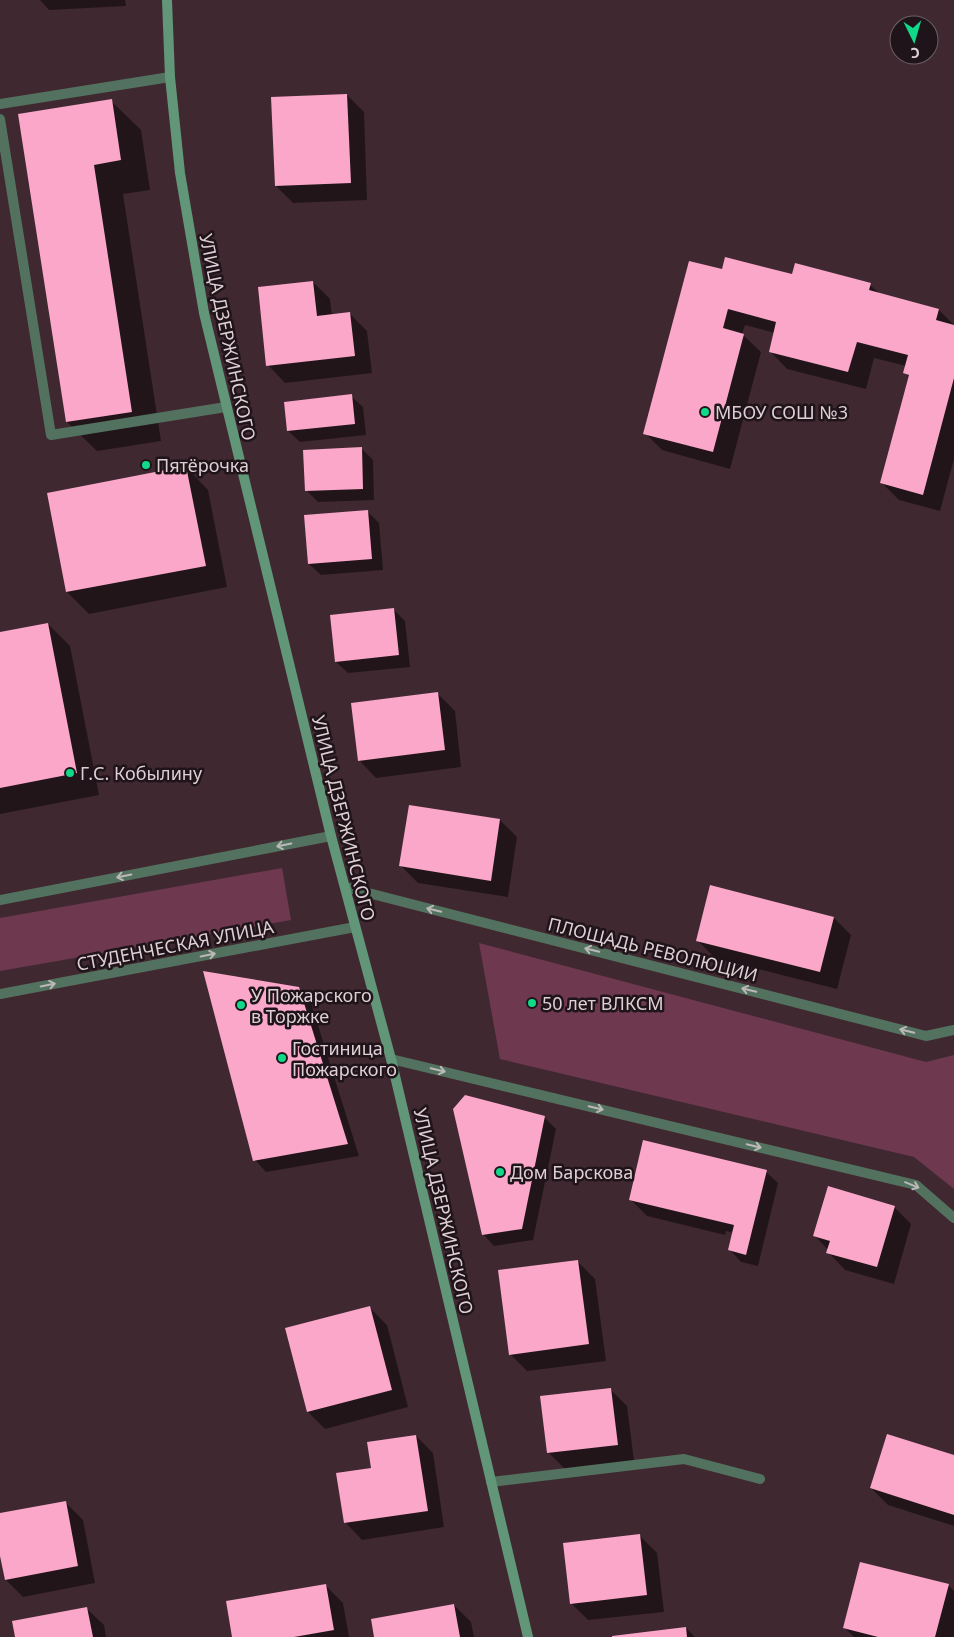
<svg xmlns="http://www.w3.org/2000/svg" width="954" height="1637" font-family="'Noto Sans',sans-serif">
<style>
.green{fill:#6e384f}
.shadow{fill:#0007}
.building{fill:#faa7c9}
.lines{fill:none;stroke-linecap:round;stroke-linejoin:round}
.service{stroke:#52725f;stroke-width:10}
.minor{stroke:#52725f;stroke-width:10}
.secondary{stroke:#629678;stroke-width:10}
.oneway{stroke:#bcb8b7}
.poi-dot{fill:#11d98a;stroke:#1f1419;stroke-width:2}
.labels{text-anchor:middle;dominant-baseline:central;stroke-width:5;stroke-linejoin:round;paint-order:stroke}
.street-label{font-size:18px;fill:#dfcfd4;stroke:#1f1419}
.poi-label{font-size:18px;fill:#dfcfd4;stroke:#1f1419;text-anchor:start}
</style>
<rect width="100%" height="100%" fill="#402831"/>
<path class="green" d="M 282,868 L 291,920 L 0,971 L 0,918 Z
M 479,943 L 926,1062 L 954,1055 L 954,1189 L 914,1157 L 500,1059 Z"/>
<path class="shadow" d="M 40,0 L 125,0 L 126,6 L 49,10 Z
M 347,95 L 364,112 L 367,200 L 293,203 L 276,186 Z
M 111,101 L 141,130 L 150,190 L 123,194 L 161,441 L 97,451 L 67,422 L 20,115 Z
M 723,270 L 793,276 L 870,285 L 880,294 L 939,310 L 954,325 L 954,459 L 940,511 L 899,500 L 882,483 L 910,377 L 904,372 L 906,366 L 874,358 L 866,389 L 787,369 L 770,351 L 775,333 L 745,325 L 742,334 L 761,352 L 730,469 L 662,450 L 645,433 Z
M 313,282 L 330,299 L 332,316 L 350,314 L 367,331 L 372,373 L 285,383 L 268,365 Z
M 351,396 L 363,407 L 366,435 L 300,442 L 288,431 Z
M 361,448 L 373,460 L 374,500 L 318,502 L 306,490 Z
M 186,467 L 208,490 L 227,587 L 89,614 L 67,592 Z
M 367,511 L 379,523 L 383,570 L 321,575 L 309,564 Z
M 393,609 L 405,621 L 410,667 L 348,673 L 336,662 Z
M 48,624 L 70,646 L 99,795 L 0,814 L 0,633 Z
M 437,693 L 455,711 L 461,767 L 376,778 L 359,760 Z
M 500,820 L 517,837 L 508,897 L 418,883 L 401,866 Z
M 711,887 L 834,918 L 851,935 L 837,989 L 715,958 L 697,940 Z
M 298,988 L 310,1000 L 359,1156 L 266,1172 L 255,1160 Z
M 544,1117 L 556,1129 L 533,1240 L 494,1246 L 483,1234 Z
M 766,1172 L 778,1183 L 758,1266 L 741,1262 L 730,1250 L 734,1233 L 726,1231 L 725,1235 L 647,1216 L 630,1199 Z
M 894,1207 L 911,1224 L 894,1284 L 845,1270 L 828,1252 L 828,1250 L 815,1236 Z
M 578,1262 L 595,1279 L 606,1361 L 527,1371 L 510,1354 Z
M 370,1308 L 387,1325 L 408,1407 L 325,1429 L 308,1412 L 287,1329 Z
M 610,1389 L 627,1406 L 634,1461 L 565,1469 L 548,1452 Z
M 416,1436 L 433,1453 L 444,1527 L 362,1540 L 345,1522 L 372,1469 Z
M 954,1457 L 954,1526 L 888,1505 L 871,1488 Z
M 65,1502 L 83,1520 L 95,1583 L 23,1597 L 6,1580 L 0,1550 L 0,1515 Z
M 640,1536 L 657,1553 L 664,1612 L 588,1620 L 571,1603 Z
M 948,1585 L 954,1591 L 954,1637 L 854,1637 L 845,1628 Z
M 326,1586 L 343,1603 L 349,1637 L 233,1637 Z
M 454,1605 L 471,1622 L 474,1637 L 376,1637 Z
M 86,1608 L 104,1625 L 106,1637 L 16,1637 Z
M 686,1628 L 695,1637 L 613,1637 Z"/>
<path class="building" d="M 347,94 L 351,183 L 275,186 L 271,97 Z
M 112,99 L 121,160 L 94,165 L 132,412 L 66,422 L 18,114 Z
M 725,257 L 792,274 L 795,263 L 871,283 L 869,290 L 939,309 L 936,320 L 954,325 L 954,378 L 923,495 L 880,483 L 909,375 L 903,373 L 908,355 L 857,342 L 848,372 L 769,352 L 776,322 L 728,309 L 723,328 L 744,334 L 713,452 L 643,434 L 689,261 L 722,269 Z
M 313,281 L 317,316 L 350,312 L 355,356 L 266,366 L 258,287 Z
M 352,394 L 355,424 L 287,431 L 284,402 Z
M 362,447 L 363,489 L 305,491 L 303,450 Z
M 186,466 L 206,566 L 66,592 L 47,493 Z
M 368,510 L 372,559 L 308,564 L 304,515 Z
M 394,608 L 399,655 L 335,662 L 330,615 Z
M 48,623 L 77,773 L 0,788 L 0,632 Z
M 438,692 L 445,750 L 358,761 L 351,703 Z
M 409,805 L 500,819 L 491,881 L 399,866 Z
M 710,885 L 834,917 L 820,972 L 696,941 Z
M 203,971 L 299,987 L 348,1144 L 253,1161 Z
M 465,1095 L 545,1116 L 522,1229 L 482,1235 L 453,1109 Z
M 643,1140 L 767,1170 L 746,1255 L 728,1250 L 734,1225 L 629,1200 Z
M 828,1186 L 895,1206 L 877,1267 L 826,1253 L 830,1241 L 813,1236 Z
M 578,1260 L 589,1344 L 509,1355 L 498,1270 Z
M 370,1306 L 392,1390 L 307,1412 L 285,1328 Z
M 611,1388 L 618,1445 L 547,1453 L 540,1396 Z
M 887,1434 L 954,1455 L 954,1515 L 870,1488 Z
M 416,1435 L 428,1511 L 344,1523 L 336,1473 L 371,1468 L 367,1442 Z
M 66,1501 L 78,1566 L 5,1580 L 0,1556 L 0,1513 Z
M 640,1534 L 647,1595 L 570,1604 L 563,1543 Z
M 860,1562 L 949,1584 L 935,1637 L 878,1637 L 843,1628 Z
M 326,1584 L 334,1630 L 294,1637 L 232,1637 L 226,1601 Z
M 454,1604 L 460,1637 L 374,1637 L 371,1619 Z
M 87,1607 L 93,1637 L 15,1637 L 12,1621 Z
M 686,1627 L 687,1637 L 612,1637 L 612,1636 Z"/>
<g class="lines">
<path class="service" d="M 0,104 L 170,77
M 0,119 L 51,435 L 226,407
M 491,1482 L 684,1459 L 760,1479"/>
<path class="minor" d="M 345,887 L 926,1036 L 954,1030
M 0,900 L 331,836
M 0,994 L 355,927
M 391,1059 L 916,1185 L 954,1218"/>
<path class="secondary" d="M 167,0 L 170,77 L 180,173 L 204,313 L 331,836 L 391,1059 L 528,1637"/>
</g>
<defs><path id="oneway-shaft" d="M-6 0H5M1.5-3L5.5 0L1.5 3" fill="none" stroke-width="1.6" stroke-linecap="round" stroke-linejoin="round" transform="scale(1.25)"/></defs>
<g class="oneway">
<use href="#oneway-shaft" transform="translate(284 845) rotate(169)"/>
<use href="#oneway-shaft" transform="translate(124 876) rotate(169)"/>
<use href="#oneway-shaft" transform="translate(434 910) rotate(-166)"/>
<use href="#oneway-shaft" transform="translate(592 950) rotate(-166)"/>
<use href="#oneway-shaft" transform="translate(208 955) rotate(-11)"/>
<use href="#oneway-shaft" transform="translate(48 985) rotate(-11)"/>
<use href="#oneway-shaft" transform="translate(749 990) rotate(-166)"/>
<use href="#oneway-shaft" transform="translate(907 1031) rotate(-166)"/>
<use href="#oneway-shaft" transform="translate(438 1070) rotate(13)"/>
<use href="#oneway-shaft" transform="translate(596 1108) rotate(13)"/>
<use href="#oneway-shaft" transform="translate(754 1146) rotate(13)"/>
<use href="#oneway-shaft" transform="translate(912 1185) rotate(22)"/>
</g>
<g class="poi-dot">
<circle cx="705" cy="412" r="5"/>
<circle cx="146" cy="465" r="5"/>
<circle cx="70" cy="773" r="5"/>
<circle cx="532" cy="1003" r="5"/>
<circle cx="241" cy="1005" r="5"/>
<circle cx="282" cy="1058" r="5"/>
<circle cx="500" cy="1172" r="5"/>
</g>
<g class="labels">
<g class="street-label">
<text transform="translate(228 337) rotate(78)">УЛИЦА ДЗЕРЖИНСКОГО</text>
<text transform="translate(344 818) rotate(76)">УЛИЦА ДЗЕРЖИНСКОГО</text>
<text transform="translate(175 945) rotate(-11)">СТУДЕНЧЕСКАЯ УЛИЦА</text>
<text transform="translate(653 949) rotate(14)">ПЛОЩАДЬ РЕВОЛЮЦИИ</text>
<text transform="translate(444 1211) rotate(77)">УЛИЦА ДЗЕРЖИНСКОГО</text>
</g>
<g class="poi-label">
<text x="715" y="412">МБОУ СОШ №3</text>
<text x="156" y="465">Пятёрочка</text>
<text x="80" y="773">Г.С. Кобылину</text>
<text x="251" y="995">У Пожарского<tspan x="251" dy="21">в Торжке</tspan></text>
<text x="542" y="1003">50 лет ВЛКСМ</text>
<text x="292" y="1048">Гостиница<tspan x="292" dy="21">Пожарского</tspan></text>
<text x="510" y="1172">Дом Барскова</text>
</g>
</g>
<g transform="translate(914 40) rotate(175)"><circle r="24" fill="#1f1419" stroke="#6c5f64"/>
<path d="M0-4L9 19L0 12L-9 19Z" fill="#11d98a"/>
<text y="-8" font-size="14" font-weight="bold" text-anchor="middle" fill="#dfcfd4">С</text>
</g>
</svg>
